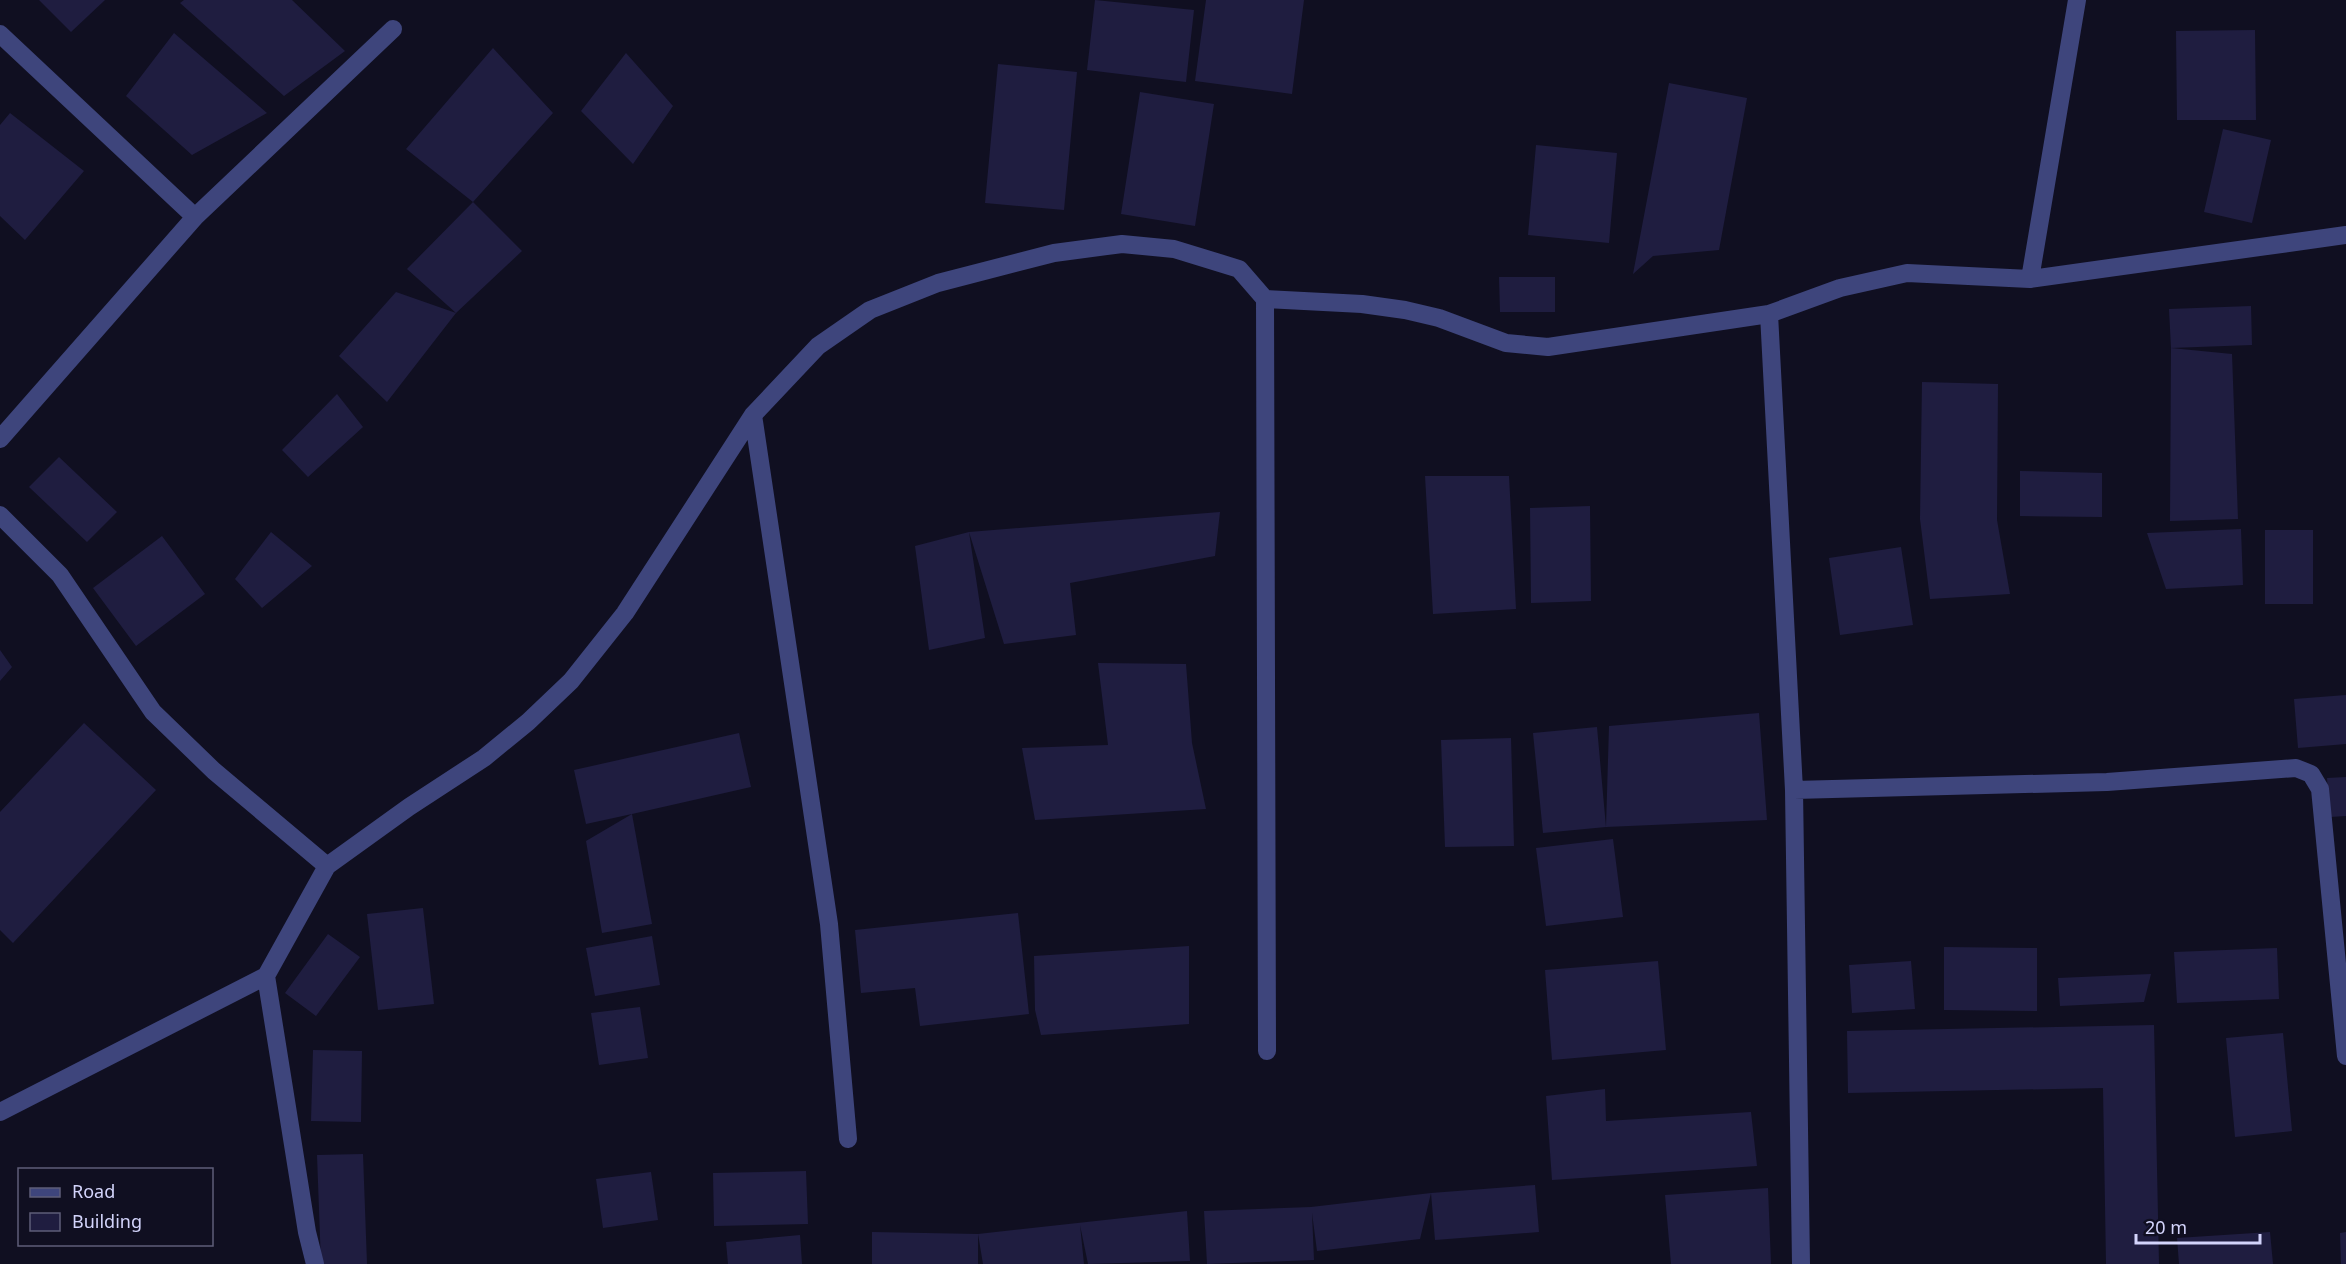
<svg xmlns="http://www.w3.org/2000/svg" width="2346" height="1264" font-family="'Noto Sans',sans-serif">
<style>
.building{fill:#1f1d40}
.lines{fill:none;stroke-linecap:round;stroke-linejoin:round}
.minor{stroke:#3e457c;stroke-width:18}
</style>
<rect width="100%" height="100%" fill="#100f21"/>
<path class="building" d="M 39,0 L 105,0 L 71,32 Z
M 184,0 L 292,0 L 345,51 L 284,96 L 180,3 Z
M 1095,0 L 1194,10 L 1186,82 L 1087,70 Z
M 1206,0 L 1304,0 L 1292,94 L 1195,81 Z
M 2255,30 L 2256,120 L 2177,120 L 2176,31 Z
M 174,33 L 267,113 L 192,155 L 126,96 Z
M 493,48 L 553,113 L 473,202 L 522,251 L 456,313 L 407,269 L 473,202 L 406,149 Z
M 626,53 L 673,106 L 633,164 L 581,111 Z
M 998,64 L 1077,72 L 1064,210 L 985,203 Z
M 1669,83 L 1747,98 L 1719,250 L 1653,256 L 1633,274 Z
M 1140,92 L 1214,104 L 1195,226 L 1121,214 Z
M 10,113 L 84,171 L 25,240 L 0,216 L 0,125 Z
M 2223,129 L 2271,140 L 2252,223 L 2204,212 Z
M 1536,145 L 1617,153 L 1609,243 L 1528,235 Z
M 1499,277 L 1555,277 L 1555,312 L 1500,312 Z
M 396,292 L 456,313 L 387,402 L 339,356 Z
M 2251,306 L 2252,345 L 2171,348 L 2232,354 L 2238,519 L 2170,521 L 2171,348 L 2169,309 Z
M 1922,382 L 1998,384 L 1997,520 L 2010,594 L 1930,599 L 1920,519 Z
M 337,394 L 363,427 L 308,477 L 282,450 Z
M 59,457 L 117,512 L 87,542 L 29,487 Z
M 2020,471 L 2102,473 L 2102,517 L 2020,516 Z
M 1425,476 L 1509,476 L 1516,609 L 1433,614 Z
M 1590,506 L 1591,601 L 1531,603 L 1530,508 Z
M 1220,512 L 1215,556 L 1070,583 L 1076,635 L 1004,644 L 969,532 Z
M 2241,529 L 2243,585 L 2166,589 L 2147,533 Z
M 2265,530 L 2313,530 L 2313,604 L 2265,604 Z
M 271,532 L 312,566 L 262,608 L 235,579 Z
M 969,532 L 985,638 L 929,650 L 915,546 Z
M 162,536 L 205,594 L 136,646 L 93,588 Z
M 1901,547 L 1913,625 L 1840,635 L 1829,558 Z
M 0,650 L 12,667 L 0,681 Z
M 1098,663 L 1186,664 L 1192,743 L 1206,809 L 1035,820 L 1022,748 L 1108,745 Z
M 2346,695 L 2346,744 L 2298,748 L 2294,699 Z
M 1759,713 L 1767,820 L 1606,827 L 1543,833 L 1533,733 L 1597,727 L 1606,827 L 1609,726 Z
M 84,723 L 156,790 L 13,943 L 0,930 L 0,812 Z
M 739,733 L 751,787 L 632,814 L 652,924 L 602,933 L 586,841 L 632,814 L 586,824 L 574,770 Z
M 1511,738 L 1514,846 L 1445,847 L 1441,740 Z
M 2346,777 L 2346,816 L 2330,817 L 2327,778 Z
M 1613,839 L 1623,917 L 1546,926 L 1536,848 Z
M 423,908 L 434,1004 L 378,1010 L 367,914 Z
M 1018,913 L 1029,1014 L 920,1026 L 915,988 L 861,993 L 855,930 Z
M 328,934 L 360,957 L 316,1016 L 285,993 Z
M 652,936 L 660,985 L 595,996 L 586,948 Z
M 1189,946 L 1189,1024 L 1041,1035 L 1035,1010 L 1034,956 Z
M 1944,947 L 2037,948 L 2037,1011 L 1944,1010 Z
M 2277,948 L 2279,999 L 2177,1003 L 2174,952 Z
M 1658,961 L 1666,1050 L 1552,1060 L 1545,970 Z
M 1911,961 L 1915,1009 L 1852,1013 L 1849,965 Z
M 2151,974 L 2144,1002 L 2060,1006 L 2058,978 Z
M 640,1007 L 648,1058 L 599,1065 L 591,1013 Z
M 2154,1025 L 2159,1264 L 2106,1264 L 2103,1088 L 1848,1093 L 1847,1031 Z
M 2283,1033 L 2292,1131 L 2235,1137 L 2226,1038 Z
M 313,1050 L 362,1051 L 361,1122 L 311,1121 Z
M 1605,1089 L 1606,1121 L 1751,1112 L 1757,1166 L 1552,1180 L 1546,1096 Z
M 363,1154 L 367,1264 L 321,1264 L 317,1155 Z
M 806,1171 L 808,1224 L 714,1226 L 713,1173 Z
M 651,1172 L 658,1220 L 603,1228 L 596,1179 Z
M 1535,1185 L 1539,1232 L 1435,1240 L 1431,1193 Z
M 1768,1188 L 1771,1264 L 1671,1264 L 1665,1195 Z
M 1431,1193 L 1420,1239 L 1317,1251 L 1312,1213 L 1314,1260 L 1207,1264 L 1204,1211 L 1311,1207 Z
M 1187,1211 L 1190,1261 L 1088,1264 L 1080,1225 L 1084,1264 L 983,1264 L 978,1234 Z
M 872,1232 L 978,1234 L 978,1264 L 872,1264 Z
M 2270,1232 L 2273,1264 L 2179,1264 L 2177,1238 Z
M 2346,1232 L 2346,1264 L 2341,1264 L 2340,1233 Z
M 800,1235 L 802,1264 L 728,1264 L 726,1242 Z"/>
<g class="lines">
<path class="minor" d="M 0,34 L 195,217
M 2030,279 L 2077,0
M 1265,299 L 1267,1051
M 1769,314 L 1794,790 L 1801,1264
M 753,415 L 829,924 L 848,1139
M 0,439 L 195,217 L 393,29
M 0,515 L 60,575 L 153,712 L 214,771 L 327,866
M 1794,790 L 2107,782 L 2296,768 L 2311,774 L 2320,789 L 2346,1056
M 0,1112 L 266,976
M 315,1264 L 307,1232 L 266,976 L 327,866 L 409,807 L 484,758 L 528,722 L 571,681 L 625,613 L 753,415 L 818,346 L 870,310 L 938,283 L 1054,253 L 1122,244 L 1174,249 L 1239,269 L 1265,299 L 1362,304 L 1405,310 L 1439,318 L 1506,343 L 1548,347 L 1769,314 L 1840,288 L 1907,273 L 2030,279 L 2346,235"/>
</g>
<rect x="18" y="1168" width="195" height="78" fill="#100f21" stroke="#5e5e78" stroke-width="1.5"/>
<rect x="30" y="1188" width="30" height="9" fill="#3e457c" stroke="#5e5e78" stroke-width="1.5"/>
<text x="72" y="1198" font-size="18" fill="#d3d4fb">Road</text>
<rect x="30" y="1213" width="30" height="18" fill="#1f1d40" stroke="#5e5e78" stroke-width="1.5"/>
<text x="72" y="1228" font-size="18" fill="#d3d4fb">Building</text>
<path d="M2136 1234v9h124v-9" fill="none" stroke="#d3d4fb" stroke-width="3"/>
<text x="2145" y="1234" font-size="18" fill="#d3d4fb" stroke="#100f21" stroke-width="4.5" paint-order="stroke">20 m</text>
</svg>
